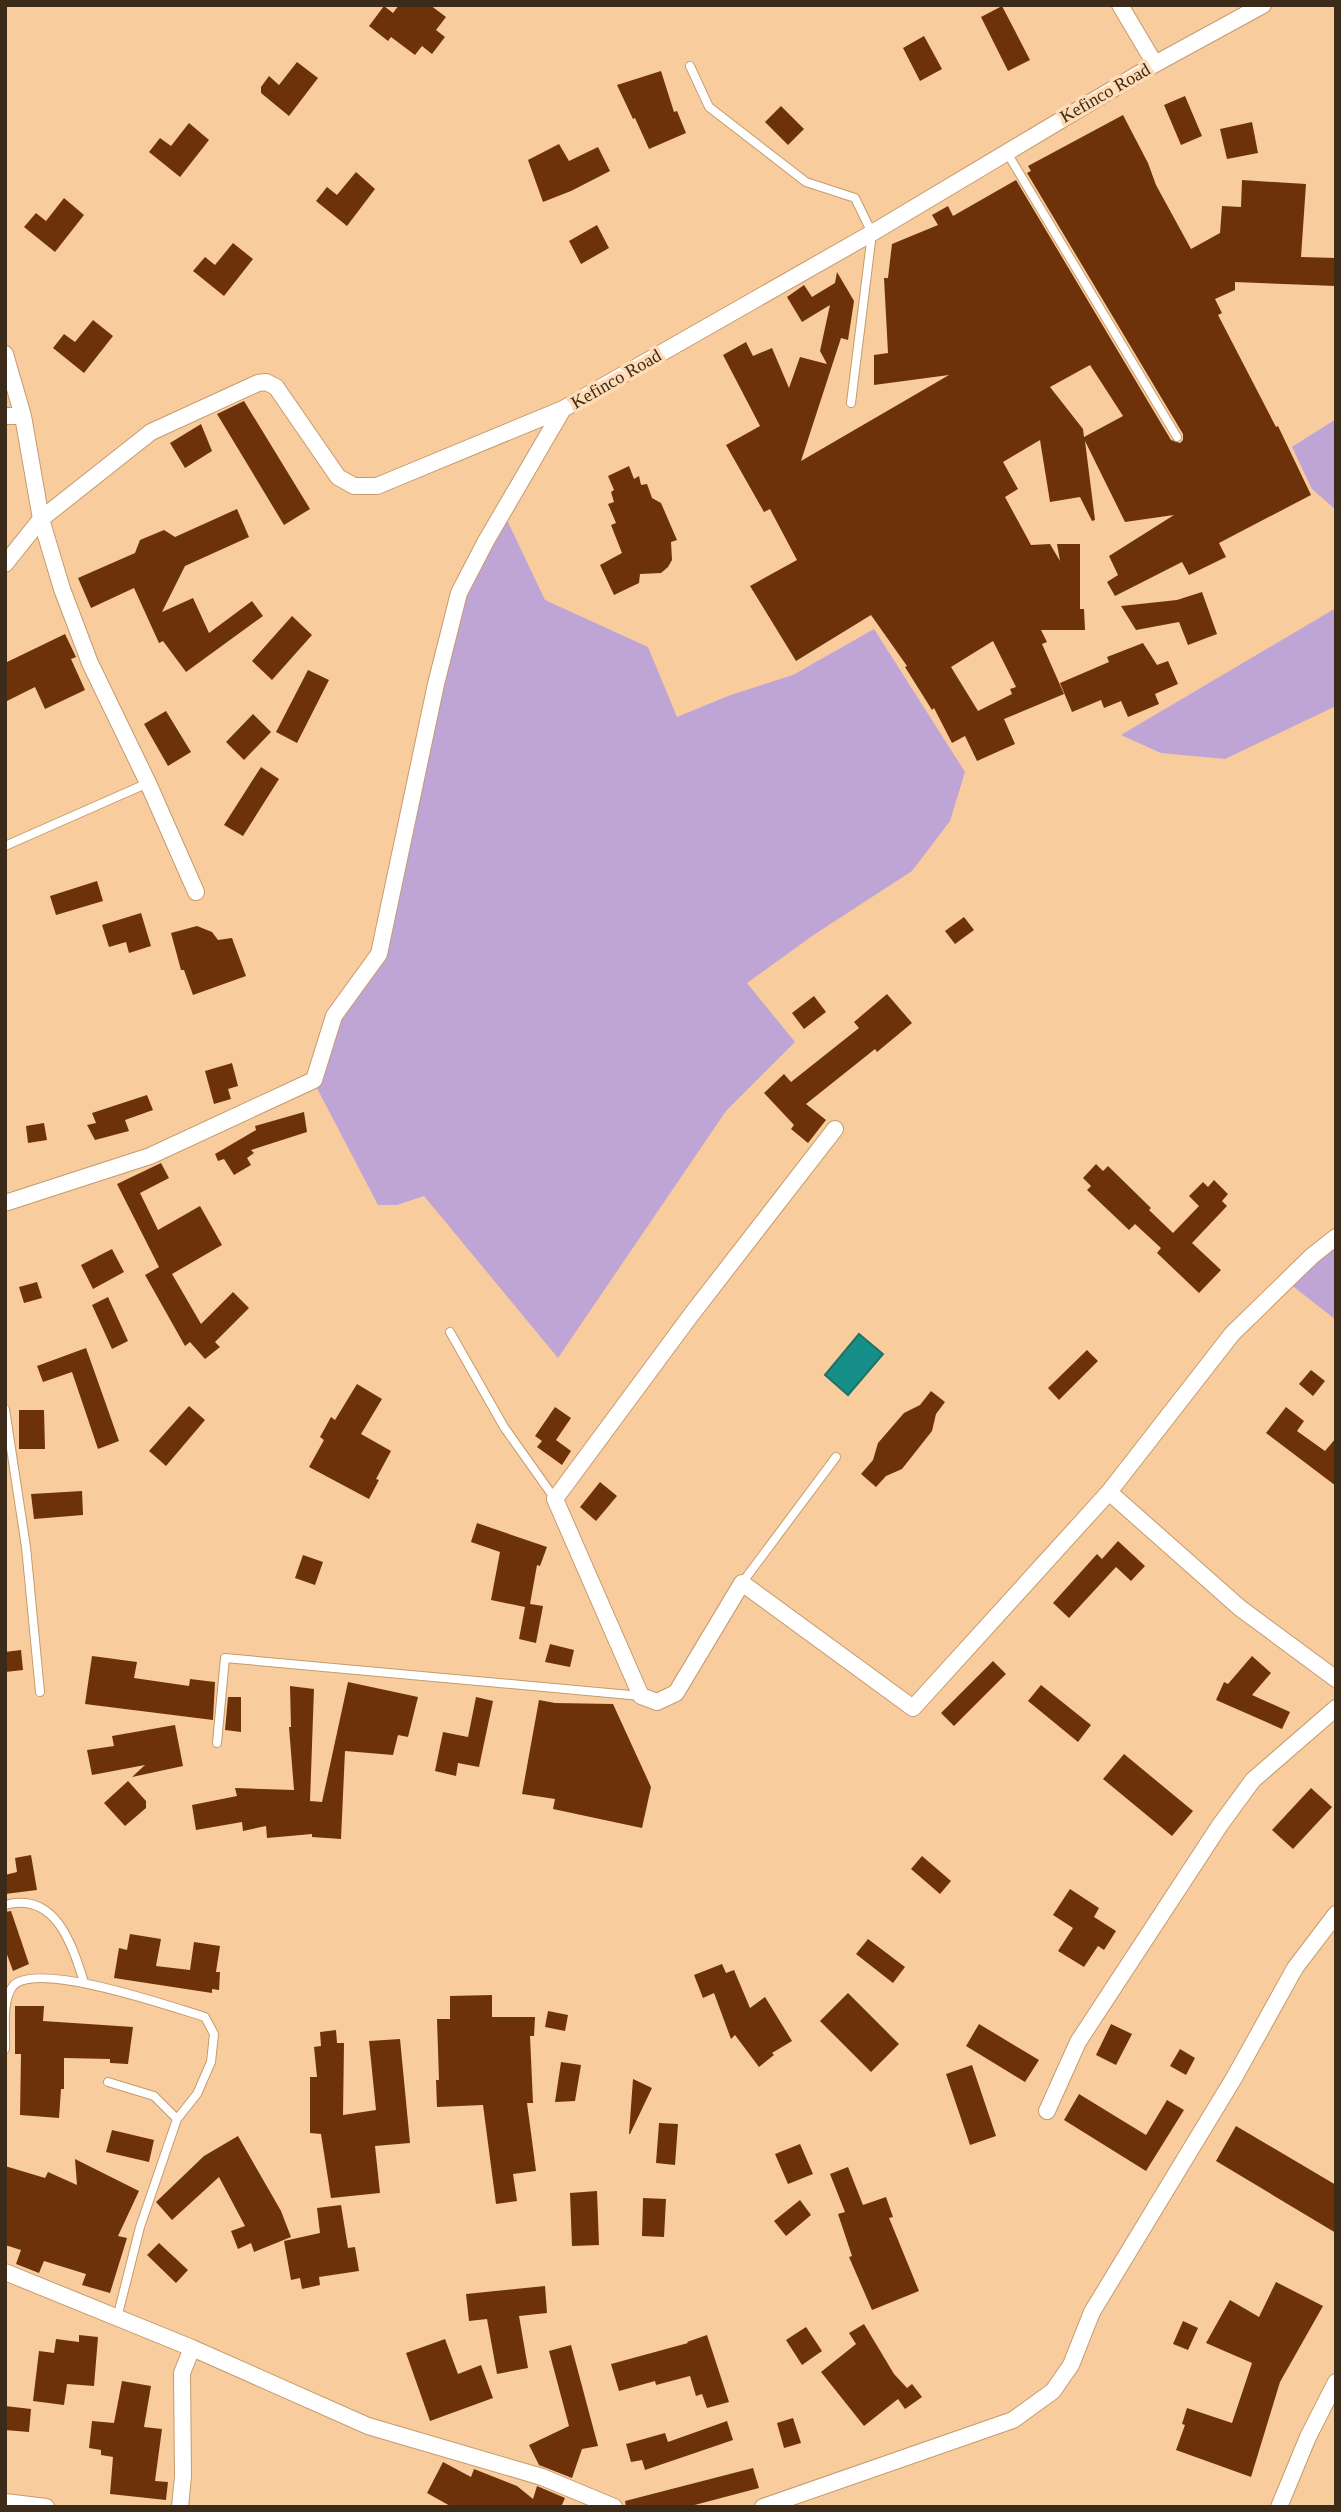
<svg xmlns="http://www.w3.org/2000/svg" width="1341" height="2512" font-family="'Times New Roman',serif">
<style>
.green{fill:#bfa5d6}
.water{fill:#158f88;stroke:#207166;stroke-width:2}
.building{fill:#6e320a;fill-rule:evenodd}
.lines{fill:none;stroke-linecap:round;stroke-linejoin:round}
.service-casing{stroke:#c59b6d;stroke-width:10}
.minor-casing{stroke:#c59b6d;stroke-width:18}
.service{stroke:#fff;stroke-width:8}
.minor{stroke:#fff;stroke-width:16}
.labels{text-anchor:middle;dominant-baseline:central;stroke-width:7;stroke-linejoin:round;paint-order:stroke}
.street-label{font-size:18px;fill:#3b2b18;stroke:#ffdbb6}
</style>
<rect width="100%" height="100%" fill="#f8cc9d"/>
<path class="green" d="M 1336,419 L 1336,510 L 1312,489 L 1292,447 Z
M 499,503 L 545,600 L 648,647 L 677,717 L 728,696 L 793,675 L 874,629 L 965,772 L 950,821 L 912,871 L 815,934 L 747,983 L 795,1042 L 726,1111 L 558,1358 L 424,1196 L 397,1205 L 378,1205 L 308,1071 L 331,1014 L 373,949 L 453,596 Z
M 1336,608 L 1336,706 L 1225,759 L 1161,753 L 1121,735 Z
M 1336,1236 L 1336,1320 L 1285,1280 Z"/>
<path class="water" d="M 859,1334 L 883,1354 L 848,1395 L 825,1375 Z"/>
<path class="building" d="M 399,5 L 430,5 L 446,17 L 436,30 L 445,37 L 432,54 L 422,46 L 415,55 L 391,37 L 388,41 L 369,26 L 384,6 L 393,13 Z
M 1002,6 L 1030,60 L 1008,71 L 981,17 Z
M 924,36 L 942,69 L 920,81 L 903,48 Z
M 297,62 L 318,78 L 289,116 L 261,93 L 261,87 L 269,76 L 279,85 Z
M 661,71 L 674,112 L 677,111 L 686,133 L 649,149 L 635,118 L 633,119 L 617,85 Z
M 1185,96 L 1202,136 L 1181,145 L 1164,105 Z
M 781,106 L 804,129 L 788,145 L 765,122 Z
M 1123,115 L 1148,163 L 1156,185 L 1191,249 L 1220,233 L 1222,206 L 1241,207 L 1242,180 L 1306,184 L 1301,257 L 1336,258 L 1336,286 L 1235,282 L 1235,290 L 1215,299 L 1222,313 L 1218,315 L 1276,427 L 1278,426 L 1311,495 L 1219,543 L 1226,557 L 1189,575 L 1182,562 L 1115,596 L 1107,582 L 1118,575 L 1109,556 L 1174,515 L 1125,522 L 1085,441 L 1095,520 L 1092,521 L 1080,497 L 1050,502 L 1040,440 L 1003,462 L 1018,489 L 1005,497 L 1031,545 L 1050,544 L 1060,561 L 1057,544 L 1080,544 L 1080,609 L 1084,609 L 1085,630 L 1041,630 L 1047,642 L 1042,644 L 1064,694 L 1004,719 L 1015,744 L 977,761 L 965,736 L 952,743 L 934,708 L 932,710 L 905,667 L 907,666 L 871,615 L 796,661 L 750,586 L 797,560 L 770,509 L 764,512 L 726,445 L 760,426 L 723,355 L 746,342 L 753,356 L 772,348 L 789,388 L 800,357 L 827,364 L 820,351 L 830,305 L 802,322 L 787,297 L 804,285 L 812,297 L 835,283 L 837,272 L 854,301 L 848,340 L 841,338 L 801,461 L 949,375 L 874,385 L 874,355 L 888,353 L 884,278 L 888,278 L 892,244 L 938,225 L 932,215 L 948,206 L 953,216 L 1016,180 L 1171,440 L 1180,443 L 1183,440 L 1183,434 L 1027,173 L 1031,171 L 1028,166 ZM 1090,365 L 1123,416 L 1084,437 L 1083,429 L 1050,387 ZM 993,641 L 1016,687 L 1010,689 L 1012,694 L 978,711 L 951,667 Z
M 1252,122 L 1258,153 L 1227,159 L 1220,129 Z
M 189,123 L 209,140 L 180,177 L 149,152 L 160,138 L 171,146 Z
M 559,144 L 569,161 L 598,147 L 610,171 L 571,191 L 543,202 L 528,160 Z
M 356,172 L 375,189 L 347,226 L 316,201 L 327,187 L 337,195 Z
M 64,198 L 84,215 L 55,252 L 24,227 L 36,213 L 46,221 Z
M 597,225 L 609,248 L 581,264 L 569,241 Z
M 233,243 L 253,259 L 224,296 L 193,271 L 205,257 L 215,265 Z
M 93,320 L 113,336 L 84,373 L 53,348 L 64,334 L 75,342 Z
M 244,401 L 310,509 L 284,525 L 217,414 Z
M 201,424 L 212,451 L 185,468 L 170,443 Z
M 629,466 L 634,479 L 639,476 L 641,485 L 647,484 L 652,498 L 661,503 L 677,540 L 671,542 L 672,560 L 668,567 L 661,573 L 640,574 L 639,583 L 614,595 L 600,565 L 622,553 L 611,525 L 616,523 L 608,504 L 614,502 L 611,492 L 614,490 L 608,476 Z
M 237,509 L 249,537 L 185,566 L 162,612 L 193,598 L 209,633 L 252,601 L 263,616 L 186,672 L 163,641 L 159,643 L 134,588 L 91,608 L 78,578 L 135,553 L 140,540 L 164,530 L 175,537 Z
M 1202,592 L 1217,634 L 1188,645 L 1179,622 L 1136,630 L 1121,606 L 1177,600 Z
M 292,616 L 312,635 L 272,680 L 252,661 Z
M 65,634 L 76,657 L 71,659 L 85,690 L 45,709 L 35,687 L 5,702 L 5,663 Z
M 1143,643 L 1157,665 L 1168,661 L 1178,684 L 1155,694 L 1159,704 L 1128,717 L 1121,701 L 1104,708 L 1101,700 L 1072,712 L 1060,683 L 1109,662 L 1107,657 Z
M 308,670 L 329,680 L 297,743 L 276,732 Z
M 166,711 L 191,752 L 168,766 L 144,724 Z
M 253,714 L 271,732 L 244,760 L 226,742 Z
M 261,767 L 279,779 L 243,836 L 224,825 Z
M 97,881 L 103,901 L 56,915 L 50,896 Z
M 141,913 L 151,946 L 129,953 L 126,942 L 109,947 L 102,925 Z
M 964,917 L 974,930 L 955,944 L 945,931 Z
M 197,926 L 212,932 L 218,940 L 232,938 L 246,976 L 193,995 L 184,970 L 181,970 L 171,933 Z
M 887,994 L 912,1023 L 877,1052 L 875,1049 L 806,1104 L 826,1120 L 808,1143 L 791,1129 L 794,1125 L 764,1093 L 784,1074 L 791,1082 L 859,1028 L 854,1022 Z
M 814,996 L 826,1012 L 804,1029 L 792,1013 Z
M 232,1063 L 238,1086 L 228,1089 L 231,1099 L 214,1104 L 205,1071 Z
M 147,1095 L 153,1110 L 125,1120 L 129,1131 L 95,1140 L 87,1125 L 96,1123 L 92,1113 Z
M 304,1112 L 307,1132 L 251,1150 L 254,1153 L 247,1158 L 251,1165 L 234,1175 L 224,1159 L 218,1161 L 215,1154 L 256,1130 L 255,1126 Z
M 44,1123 L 47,1140 L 28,1143 L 26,1126 Z
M 161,1163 L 169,1178 L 140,1193 L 158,1230 L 200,1206 L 222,1245 L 172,1274 L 201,1324 L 233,1292 L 249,1308 L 215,1342 L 220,1347 L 205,1359 L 190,1342 L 185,1346 L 145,1275 L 159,1267 L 117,1184 Z
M 1096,1164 L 1103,1171 L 1108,1166 L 1151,1208 L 1149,1210 L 1173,1233 L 1199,1206 L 1189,1196 L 1203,1182 L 1208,1187 L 1214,1180 L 1228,1194 L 1222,1201 L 1227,1206 L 1192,1243 L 1221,1270 L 1199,1293 L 1157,1253 L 1161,1248 L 1135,1224 L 1129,1230 L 1087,1190 L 1091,1186 L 1083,1178 Z
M 112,1249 L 124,1272 L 93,1289 L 81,1265 Z
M 37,1282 L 42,1298 L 24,1303 L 19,1287 Z
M 108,1297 L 128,1341 L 112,1349 L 92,1305 Z
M 86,1348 L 119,1441 L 98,1449 L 72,1372 L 43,1382 L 37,1366 Z
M 1087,1350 L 1098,1361 L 1059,1400 L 1048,1388 Z
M 1311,1370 L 1325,1381 L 1313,1396 L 1299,1384 Z
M 357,1384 L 382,1399 L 361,1434 L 391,1451 L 376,1479 L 379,1480 L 369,1499 L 309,1467 L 324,1440 L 320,1437 L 331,1417 L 335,1420 Z
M 931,1391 L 945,1402 L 936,1414 L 932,1431 L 902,1469 L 886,1476 L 876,1487 L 861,1474 L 873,1460 L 878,1443 L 904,1413 L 920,1405 Z
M 189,1406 L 205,1420 L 166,1466 L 149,1451 Z
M 555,1407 L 571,1418 L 556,1440 L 571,1451 L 562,1465 L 537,1447 L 542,1441 L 535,1436 Z
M 1286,1407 L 1304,1421 L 1297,1431 L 1325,1451 L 1336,1438 L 1336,1486 L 1266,1433 Z
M 19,1410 L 44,1410 L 45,1449 L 19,1449 Z
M 600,1482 L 617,1496 L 596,1521 L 580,1507 Z
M 82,1491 L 83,1515 L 34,1519 L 31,1494 Z
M 477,1523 L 547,1547 L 540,1566 L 537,1565 L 530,1604 L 543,1606 L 536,1643 L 519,1639 L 525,1607 L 491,1600 L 500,1552 L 471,1542 Z
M 1118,1541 L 1145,1566 L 1131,1581 L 1116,1567 L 1069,1618 L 1053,1603 L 1097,1554 L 1102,1559 Z
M 303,1555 L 323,1562 L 315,1585 L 295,1578 Z
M 550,1644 L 574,1650 L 570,1667 L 545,1662 Z
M 21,1650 L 23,1670 L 5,1672 L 5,1652 Z
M 92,1656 L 137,1662 L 134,1678 L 189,1686 L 190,1679 L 215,1682 L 213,1720 L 85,1704 Z
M 1252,1656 L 1271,1673 L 1252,1695 L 1290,1712 L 1282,1729 L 1216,1700 L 1224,1682 L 1228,1684 Z
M 993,1661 L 1006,1674 L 954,1726 L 941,1713 Z
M 348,1682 L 418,1697 L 408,1737 L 398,1735 L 393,1755 L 345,1751 L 341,1839 L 312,1837 L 312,1834 L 267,1838 L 266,1826 L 243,1831 L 242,1822 L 196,1830 L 192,1805 L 237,1796 L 235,1788 L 294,1790 L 289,1727 L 291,1727 L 290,1686 L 314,1689 L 310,1801 L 322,1802 Z
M 1041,1685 L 1091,1725 L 1078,1742 L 1028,1701 Z
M 228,1697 L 241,1697 L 241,1732 L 225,1730 Z
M 476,1697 L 493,1701 L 479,1767 L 458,1763 L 456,1776 L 435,1771 L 443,1732 L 468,1737 Z
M 539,1700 L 555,1703 L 613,1704 L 651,1787 L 642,1828 L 553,1809 L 555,1799 L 522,1794 Z
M 175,1725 L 183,1766 L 132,1777 L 145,1765 L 92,1775 L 87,1750 L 114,1746 L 112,1736 Z
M 1124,1754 L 1193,1811 L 1172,1836 L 1103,1779 Z
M 128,1781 L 146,1801 L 146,1808 L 125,1826 L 104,1803 Z
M 1311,1788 L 1332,1807 L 1293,1849 L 1272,1830 Z
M 31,1855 L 37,1890 L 5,1894 L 5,1875 L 17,1872 L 15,1858 Z
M 922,1856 L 951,1881 L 940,1894 L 911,1869 Z
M 1070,1889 L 1099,1908 L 1094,1917 L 1116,1931 L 1104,1950 L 1098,1946 L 1084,1967 L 1058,1951 L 1073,1928 L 1053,1915 Z
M 11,1911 L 29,1964 L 13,1971 L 5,1949 L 5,1912 Z
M 130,1934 L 161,1939 L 156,1966 L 190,1970 L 194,1942 L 220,1946 L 216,1972 L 220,1972 L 219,1990 L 212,1989 L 212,1993 L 114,1978 L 119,1948 L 127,1950 Z
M 868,1939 L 905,1967 L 893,1983 L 856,1954 Z
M 722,1964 L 726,1973 L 734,1970 L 750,2008 L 765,1997 L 792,2041 L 772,2053 L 774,2055 L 759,2067 L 735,2035 L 731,2039 L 714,1993 L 703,1998 L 694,1975 Z
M 848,1993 L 899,2044 L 871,2072 L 820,2021 Z
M 492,1995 L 492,2017 L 535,2017 L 534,2036 L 530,2036 L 533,2103 L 527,2103 L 536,2171 L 513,2174 L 517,2201 L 496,2204 L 483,2105 L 437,2107 L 436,2080 L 439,2080 L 437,2019 L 450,2019 L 450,1996 Z
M 15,2006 L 44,2006 L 43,2021 L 133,2027 L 128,2064 L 110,2063 L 110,2059 L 64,2058 L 64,2089 L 61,2089 L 59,2118 L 20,2115 L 21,2054 L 15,2054 Z
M 548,2011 L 568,2015 L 565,2031 L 545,2027 Z
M 979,2024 L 1039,2060 L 1025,2082 L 966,2046 Z
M 1111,2024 L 1132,2034 L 1116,2065 L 1096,2055 Z
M 336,2030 L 337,2043 L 344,2043 L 343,2115 L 376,2110 L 369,2041 L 400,2039 L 410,2143 L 375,2146 L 380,2193 L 331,2198 L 321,2134 L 310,2133 L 310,2077 L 317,2077 L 314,2047 L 321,2046 L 320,2032 Z
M 1180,2049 L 1195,2058 L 1186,2075 L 1170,2066 Z
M 561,2062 L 581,2065 L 575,2101 L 555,2102 Z
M 972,2065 L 996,2136 L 970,2145 L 946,2074 Z
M 633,2079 L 652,2088 L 630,2134 L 629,2134 Z
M 1079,2094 L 1146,2135 L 1167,2100 L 1184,2110 L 1146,2171 L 1064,2120 Z
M 659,2123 L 678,2124 L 675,2165 L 656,2163 Z
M 1236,2126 L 1336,2185 L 1336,2233 L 1216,2161 Z
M 112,2130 L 154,2140 L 149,2162 L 106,2152 Z
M 238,2136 L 281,2211 L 291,2237 L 254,2252 L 251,2243 L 238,2249 L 231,2231 L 245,2226 L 219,2177 L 172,2220 L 156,2202 L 204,2156 Z
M 800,2144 L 813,2174 L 788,2184 L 775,2154 Z
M 75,2159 L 139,2191 L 118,2236 L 127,2238 L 110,2293 L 82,2285 L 86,2274 L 44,2261 L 39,2273 L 16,2264 L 21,2250 L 5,2245 L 5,2166 L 45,2178 L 48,2172 L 77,2185 Z
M 848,2167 L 863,2205 L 886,2197 L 893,2217 L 889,2218 L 919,2291 L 872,2310 L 849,2257 L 852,2256 L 838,2214 L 845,2212 L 830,2174 Z
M 597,2191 L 599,2245 L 572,2246 L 570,2193 Z
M 643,2198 L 666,2199 L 664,2237 L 642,2236 Z
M 800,2200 L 811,2215 L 786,2236 L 774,2221 Z
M 341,2205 L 348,2248 L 355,2247 L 359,2271 L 319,2277 L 320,2285 L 302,2289 L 300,2278 L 291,2280 L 284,2241 L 320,2233 L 317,2208 Z
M 159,2243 L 188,2270 L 176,2283 L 147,2255 Z
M 1276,2282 L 1323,2306 L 1280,2382 L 1251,2477 L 1176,2450 L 1185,2425 L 1182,2424 L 1187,2408 L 1232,2423 L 1252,2363 L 1206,2343 L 1230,2300 L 1259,2317 Z
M 545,2286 L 547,2313 L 519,2316 L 528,2368 L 497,2374 L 487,2319 L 469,2321 L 466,2294 Z
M 1183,2321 L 1198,2328 L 1188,2350 L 1173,2344 Z
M 864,2324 L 894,2374 L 907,2388 L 912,2384 L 922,2397 L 905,2409 L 898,2399 L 864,2426 L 821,2372 L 856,2344 L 849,2333 Z
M 806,2327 L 822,2351 L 802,2365 L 786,2340 Z
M 79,2335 L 98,2337 L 94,2386 L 67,2384 L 64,2405 L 33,2401 L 39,2351 L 54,2353 L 56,2339 L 79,2342 Z
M 707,2335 L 729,2402 L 707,2408 L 702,2394 L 696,2396 L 690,2376 L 656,2385 L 655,2381 L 619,2391 L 611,2364 L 688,2343 L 687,2342 Z
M 445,2339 L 458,2374 L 481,2365 L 493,2398 L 430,2421 L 406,2353 Z
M 571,2345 L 598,2446 L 582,2449 L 572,2478 L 539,2465 L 529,2445 L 569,2426 L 549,2351 Z
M 122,2381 L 151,2386 L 144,2427 L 162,2429 L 155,2481 L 168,2482 L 166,2500 L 110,2494 L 113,2457 L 101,2455 L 101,2450 L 89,2448 L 92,2421 L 114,2423 Z
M 5,2406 L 31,2409 L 29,2432 L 5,2430 Z
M 793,2418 L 801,2443 L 784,2448 L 777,2423 Z
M 727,2421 L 733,2440 L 645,2470 L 642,2460 L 631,2462 L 626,2444 L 665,2433 L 668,2442 Z
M 443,2462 L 471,2477 L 474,2469 L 517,2486 L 533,2499 L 537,2486 L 565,2498 L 561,2507 L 452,2507 L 427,2493 Z
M 753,2468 L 759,2488 L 687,2507 L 626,2507 L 625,2501 Z"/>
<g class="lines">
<defs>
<path id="service" d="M 690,66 L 709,107 L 806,182 L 855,198 L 872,233 L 851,403
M 1006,151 L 1177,437
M 5,846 L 148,783
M 450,1332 L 504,1427 L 555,1499
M 5,1409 L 26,1547 L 40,1692
M 742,1583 L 836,1457
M 217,1743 L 225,1658 L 641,1696
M 5,1905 C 56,1891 72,1945 84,1982
M 5,2049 C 6,2032 1,2001 13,1986 C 37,1960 172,2007 205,2017 L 214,2034 L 211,2062 L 197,2094 L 177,2119 L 140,2227 L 117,2318
M 108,2082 L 154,2096 L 177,2119"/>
<path id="minor" d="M 1120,5 L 1155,64
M 5,354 L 23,416 L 41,519 L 62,589 L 90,663 L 148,783 L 196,892
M 5,416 L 23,416
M 5,564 L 41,519 L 151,432 L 258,383 L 266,382 L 276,387 L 338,477 L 354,486 L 377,486 L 563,409 L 872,233 L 1155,64 L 1263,5
M 835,1129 L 691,1315 L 555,1499 L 641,1696 L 657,1702 L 676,1693 L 742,1583 L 913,1708 L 1109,1492 L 1232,1334 L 1312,1256 L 1336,1237
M 5,1203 L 150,1156 L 314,1080 L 334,1016 L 379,954 L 436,684 L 459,593 L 486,541 L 563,409
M 1109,1492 L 1240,1608 L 1336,1679
M 1047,2111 L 1078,2042 L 1220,1825 L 1253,1780 L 1336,1708
M 5,2272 L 192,2348 L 368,2426 L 542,2477 L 614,2507
M 5,2502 L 46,2507
M 180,2507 L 183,2476 L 182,2373 L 192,2348
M 763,2507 L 1013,2420 L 1053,2391 L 1071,2365 L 1092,2312 L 1234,2078 L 1295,1968 L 1336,1914
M 1279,2507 L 1308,2437 L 1336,2382"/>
</defs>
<use href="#service" class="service-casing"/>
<use href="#minor" class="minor-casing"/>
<use href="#service" class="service"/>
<use href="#minor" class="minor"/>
</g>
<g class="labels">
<g class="street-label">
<text transform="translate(1105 93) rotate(-30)">Kefinco Road</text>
<text transform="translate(616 379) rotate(-30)">Kefinco Road</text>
</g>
</g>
<rect width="1341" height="2512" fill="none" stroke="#3b2b18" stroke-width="14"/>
</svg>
